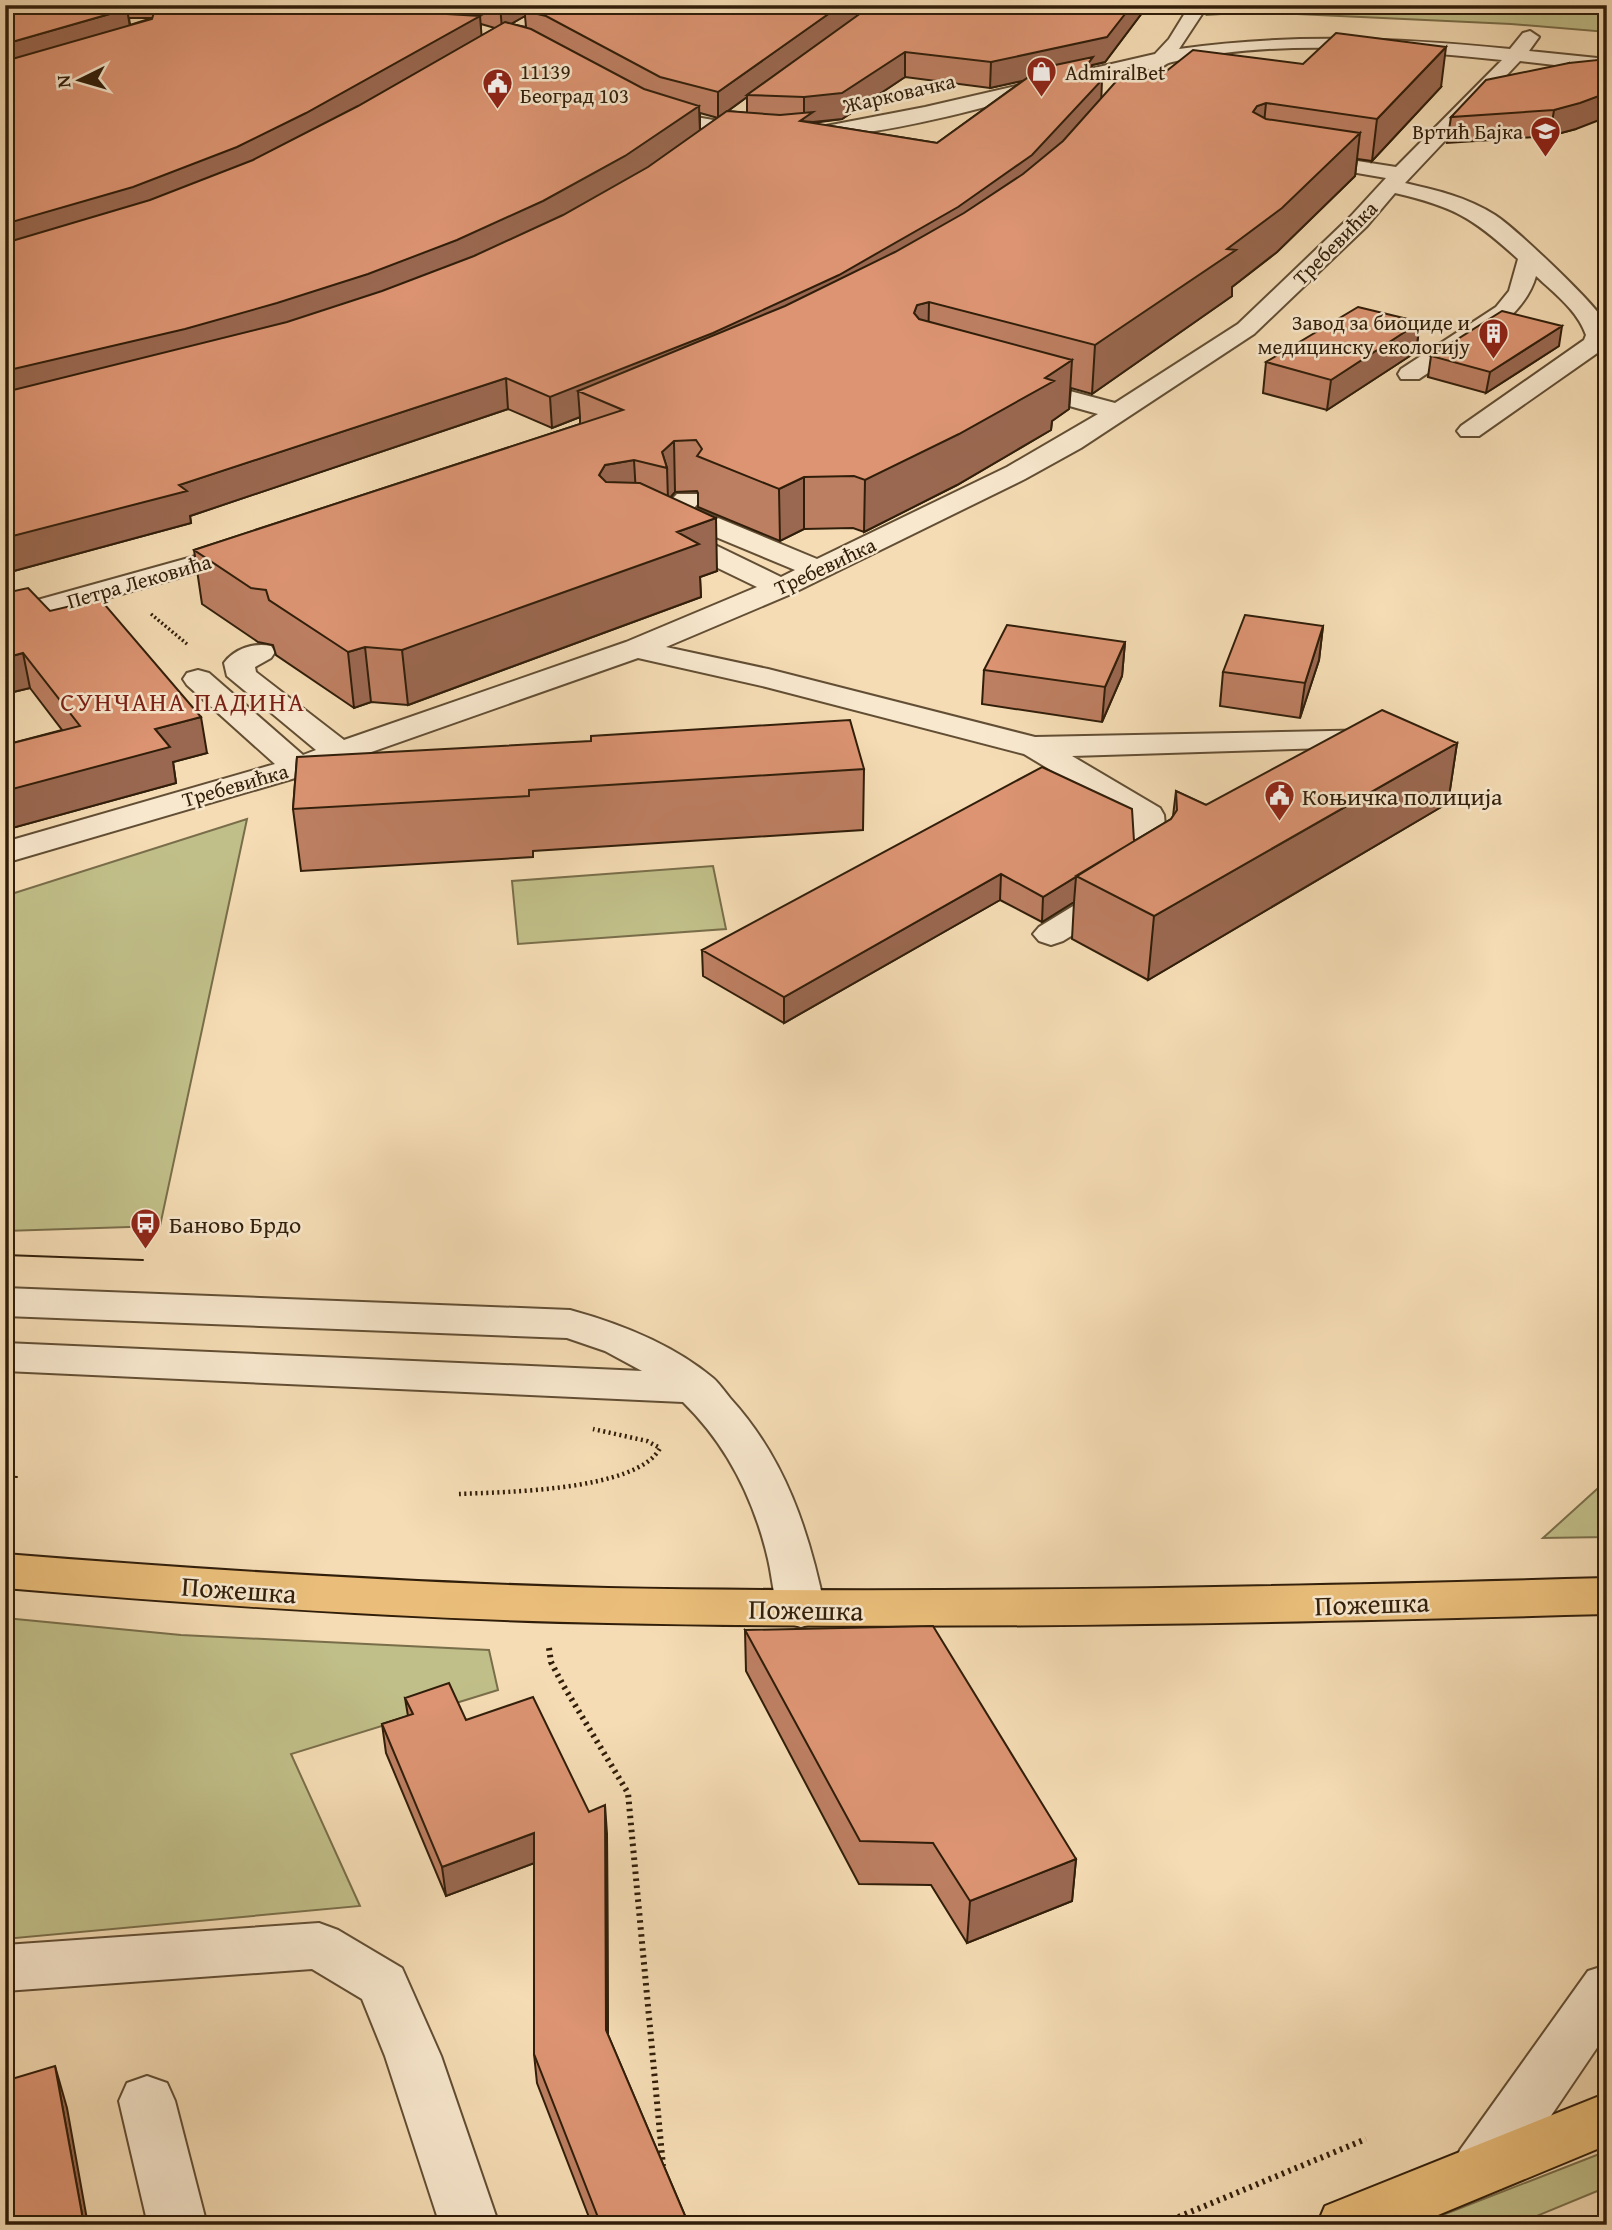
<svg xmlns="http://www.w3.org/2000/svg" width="1612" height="2230" font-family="'Gentium Book Plus',serif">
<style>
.green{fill:#c1bf89;stroke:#796e4a;stroke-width:2}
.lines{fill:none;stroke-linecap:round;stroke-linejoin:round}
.minor-casing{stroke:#624e34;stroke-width:4}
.major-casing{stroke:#311e0a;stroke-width:4}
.path-far2{stroke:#311e0a;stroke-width:3.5;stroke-dasharray:2 2.5;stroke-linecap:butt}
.path-far1{stroke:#311e0a;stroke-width:4.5;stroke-dasharray:2 3.5;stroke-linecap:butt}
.path{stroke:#311e0a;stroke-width:6;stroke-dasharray:2.5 4.5;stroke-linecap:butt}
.minor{fill:#f8e8ce;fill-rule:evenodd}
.major{fill:#eabe7a;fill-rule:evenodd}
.tram{stroke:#311e0a;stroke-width:2}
.wall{fill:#bd7f62;stroke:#311e0a;stroke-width:2;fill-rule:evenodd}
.shaded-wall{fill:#9a6850;stroke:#311e0a;stroke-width:2}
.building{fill:#dc9472;stroke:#311e0a;stroke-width:2}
.labels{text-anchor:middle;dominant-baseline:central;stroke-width:5;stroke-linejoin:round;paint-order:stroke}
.far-poi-label{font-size:21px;fill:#311e0a;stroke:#f8e8ce;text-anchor:start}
.far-street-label{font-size:21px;fill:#311e0a;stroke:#f8e8ce}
.poi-label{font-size:24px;fill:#311e0a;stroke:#f8e8ce;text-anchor:start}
.neighbourhood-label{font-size:26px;letter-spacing:2px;fill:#7a1f14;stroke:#f8e8ce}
.near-street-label{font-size:28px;fill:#311e0a;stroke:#f8e8ce}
</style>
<rect width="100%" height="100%" fill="#f5dcb4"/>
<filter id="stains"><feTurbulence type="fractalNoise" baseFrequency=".00286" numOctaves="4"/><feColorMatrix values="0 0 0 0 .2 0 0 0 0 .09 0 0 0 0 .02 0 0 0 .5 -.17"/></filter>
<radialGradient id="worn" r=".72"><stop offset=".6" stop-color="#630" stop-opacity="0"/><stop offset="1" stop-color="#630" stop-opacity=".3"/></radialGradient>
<path class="green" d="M 1212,5 L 1607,5 L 1607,32 L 1511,24 L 1254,12 L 1207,15 Z
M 247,819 L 160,1226 L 5,1231 L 5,896 Z
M 713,866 L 726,929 L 518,944 L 512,881 Z
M 1607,1480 L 1607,1537 L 1543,1538 Z
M 5,1618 L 181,1635 L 489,1650 L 498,1690 L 291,1754 L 360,1906 L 5,1939 Z
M 1607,2151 L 1607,2187 L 1515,2225 L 1417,2225 Z"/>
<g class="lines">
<defs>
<path id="minor" d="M 1190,5 L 1208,5 L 1179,49 C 1290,33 1399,38 1510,49 L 1523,33 L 1530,31 L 1539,37 L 1529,51 L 1607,59 L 1607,71 L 1520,61 L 1405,183 C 1436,190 1467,197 1495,215 C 1514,227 1598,306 1606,324 C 1609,332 1607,342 1603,349 L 1479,436 L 1461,436 L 1457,431 L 1461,426 L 1584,340 L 1586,335 C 1577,310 1555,294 1536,276 C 1523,324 1458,353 1419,379 L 1401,379 L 1398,374 L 1401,369 L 1496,307 L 1509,291 L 1518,259 C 1473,218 1455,207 1395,193 L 1367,226 L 1254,334 L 1081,448 L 1025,479 L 791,594 L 666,647 L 768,669 L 1035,737 L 1378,730 L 1389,732 L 1394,739 L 1389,746 L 1072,756 L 1160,808 L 1164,815 L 1169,872 L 1164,879 L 1063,941 L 1051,945 L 1039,941 L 1033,934 L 1039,927 L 1135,868 L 1132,819 L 1024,754 L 766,687 L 638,658 L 309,774 L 5,863 L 5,842 L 275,764 L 187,685 L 183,679 L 187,673 L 198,670 L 209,673 L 303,755 L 316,750 L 227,676 L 224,663 C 234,649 254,642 271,646 L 275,652 L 271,658 L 255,667 L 256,672 L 344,740 L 626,642 L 757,587 L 660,540 L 656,534 L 660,528 L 680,528 L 781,577 L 795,570 L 670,518 L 666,505 L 677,494 L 697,494 L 701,500 L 694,508 L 817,559 L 1007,467 L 1098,414 L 1012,390 L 1009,385 L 1012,380 L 1021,378 L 1115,403 L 1238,324 L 1351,216 L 1386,178 L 1299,163 L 1296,159 L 1299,155 L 1306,153 L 1396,167 L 1502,60 C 1394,49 1279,38 1172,62 C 1164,63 1162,70 1154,72 L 1145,67 L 1121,72 C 981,104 820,168 677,124 C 666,120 646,117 639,107 L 649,101 L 696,117 L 736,124 L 826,126 L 925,107 L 1155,54 L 1169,39 Z
M 246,542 L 256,544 L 260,550 L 256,556 L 5,627 L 5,609 Z
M 5,1288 L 570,1310 C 621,1324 672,1344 713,1378 C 719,1383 725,1392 730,1398 C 785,1458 809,1531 825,1609 L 818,1622 L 801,1627 L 784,1622 C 773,1602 773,1580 768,1559 C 754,1499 727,1445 683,1402 L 5,1371 L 5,1343 L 642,1371 L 605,1351 L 567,1338 L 5,1316 Z
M 319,1923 L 338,1930 L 402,1968 L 441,2056 L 499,2225 L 440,2225 L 385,2056 L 362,1999 L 312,1969 L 5,1991 L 5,1945 Z
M 1607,1965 L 1607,2033 L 1502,2188 L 1481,2195 L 1460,2188 L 1452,2169 L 1460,2150 L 1588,1971 Z
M 147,2076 L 167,2083 L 175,2101 L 207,2225 L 148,2225 L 119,2101 L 127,2083 Z"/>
<path id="major" d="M 5,1554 C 206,1570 407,1583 608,1588 C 941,1594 1274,1587 1607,1578 L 1607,1614 C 1274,1623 941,1630 608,1623 C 407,1619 206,1605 5,1588 Z
M 1607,2093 L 1607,2145 L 1414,2225 L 1317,2225 L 1325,2206 Z"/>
</defs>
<use href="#minor" class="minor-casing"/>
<use href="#major" class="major-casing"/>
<path class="path-far2" d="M 151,614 L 187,644"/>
<path class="path-far1" d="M 459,1494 C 503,1492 638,1491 660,1448 L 647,1441 L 593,1429"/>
<path class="path" d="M 549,1648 L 551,1662 L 563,1685 L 628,1793 L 663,2166
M 1159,2225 L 1366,2139"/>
<use href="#minor" class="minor"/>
<use href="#major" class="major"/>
<path class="tram" d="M 5,1255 L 143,1260
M 5,1476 L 17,1477"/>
</g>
<path class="wall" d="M 5,5 L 1148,5 L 1105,62 L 1092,65 L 1091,78 L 1101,98 L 1164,73 L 1441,87 L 1372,161 L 1357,159 L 1355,176 L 1277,252 L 1232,287 L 1232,296 L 1092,394 L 1071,388 L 1069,409 L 1052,421 L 1051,430 L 957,485 L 864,532 L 853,528 L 804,529 L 780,541 L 698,507 L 698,493 L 697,491 L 675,492 L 671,497 L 717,571 L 700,577 L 701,597 L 408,705 L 371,702 L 354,708 L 276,655 L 273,645 L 258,642 L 202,604 L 194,550 L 580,424 L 580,417 L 552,428 L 508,409 L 190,516 L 191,523 L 10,572 L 14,591 L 50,611 L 207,753 L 173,762 L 176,783 L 5,830 L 5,745 L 62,730 L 30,688 L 5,694 ZM 525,16 L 526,27 L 511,24 ZM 129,18 L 152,18 L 130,25 ZM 481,24 L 495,28 L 481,36 ZM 905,77 L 990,88 L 1024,80 L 937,143 L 813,123 L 842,119 ZM 747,97 L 747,113 L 728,111 ZM 700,113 L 718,118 L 700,131 Z
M 1569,63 L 1576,129 L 1550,136 L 1447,143 L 1451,117 Z
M 1420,322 L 1416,352 L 1327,410 L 1263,393 L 1266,362 Z
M 1559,346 L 1486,393 L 1428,377 L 1431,356 Z
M 1323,626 L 1319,660 L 1300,718 L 1220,706 L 1223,672 Z
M 1125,642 L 1122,676 L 1102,722 L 982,704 L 984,670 Z
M 1457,743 L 1448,803 L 1148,980 L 1072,939 L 1074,902 L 1042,922 L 1000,900 L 784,1023 L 703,976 L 702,950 L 1134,841 L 1171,819 L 1173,816 L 1176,791 L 1206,805 Z
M 297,757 L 864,769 L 863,830 L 533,851 L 533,857 L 301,871 L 293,809 Z
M 745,1630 L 1076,1859 L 1072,1901 L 967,1943 L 931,1885 L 859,1884 L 746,1671 Z
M 1607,1671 L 1607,1704 L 1599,1695 L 1605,1672 Z
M 405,1698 L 466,1720 L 589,1812 L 607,1834 L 608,2035 L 689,2225 L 592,2225 L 537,2083 L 534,2054 L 534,1863 L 446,1896 L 386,1753 L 382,1724 L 408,1716 Z"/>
<path class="shaded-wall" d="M 500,5 L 544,5 L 525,11 L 525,16 L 502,29 Z
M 841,5 L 874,5 L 747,95 L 747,97 L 718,118 L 718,92 Z
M 1132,5 L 1148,5 L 1105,62 L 1092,65 L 1091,82 L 1079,76 L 1086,67 L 990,88 L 991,62 Z
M 127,9 L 131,33 L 5,70 L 5,44 Z
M 480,16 L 482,41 L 240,174 L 5,254 L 5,224 Z
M 1446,47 L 1441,87 L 1372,161 L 1377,119 Z
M 905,52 L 905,77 L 842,119 L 813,122 L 800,121 L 804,118 L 804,97 Z
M 1102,80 L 1101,106 L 1030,182 L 839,305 L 578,391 L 580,417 L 552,428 L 550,397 Z
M 1607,93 L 1607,117 L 1576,129 L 1550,136 L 1554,110 Z
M 1266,103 L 1262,144 L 1253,112 L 1257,106 Z
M 699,106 L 700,132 L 626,183 L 544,229 L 371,304 L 5,403 L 5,371 Z
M 1360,133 L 1355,176 L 1277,252 L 1232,287 L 1232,296 L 1092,394 L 1095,345 L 1227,249 Z
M 929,302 L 928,349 L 914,313 L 917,305 Z
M 1420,322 L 1416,352 L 1327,410 L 1331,380 Z
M 1562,326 L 1559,346 L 1486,393 L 1490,372 Z
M 1072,360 L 1069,409 L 1052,421 L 1051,430 L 957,485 L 864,532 L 865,480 L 1045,378 Z
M 506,378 L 508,409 L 190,516 L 191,523 L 10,572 L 16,603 L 5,607 L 5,538 L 179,485 Z
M 674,441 L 675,492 L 668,500 L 667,468 L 662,452 Z
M 634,460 L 637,511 L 608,516 L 599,475 L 605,465 Z
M 804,477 L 804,529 L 780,541 L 779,489 Z
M 716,518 L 717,571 L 700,577 L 701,597 L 408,705 L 402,650 L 677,532 Z
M 1323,626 L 1319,660 L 1300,718 L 1305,683 Z
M 1125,642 L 1122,676 L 1102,722 L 1105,687 Z
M 365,647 L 371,702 L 354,708 L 348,652 Z
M 23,653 L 30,688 L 5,694 L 5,658 Z
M 201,717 L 207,753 L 173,762 L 176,783 L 5,830 L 5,791 L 155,729 Z
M 1457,743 L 1448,803 L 1148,980 L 1154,916 Z
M 1001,874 L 1000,900 L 784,1023 L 784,997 Z
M 1076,877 L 1074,902 L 1042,922 L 1043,897 Z
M 605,1805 L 607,1834 L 608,2059 L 606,2030 Z
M 534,1833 L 537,1862 L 446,1896 L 442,1867 Z
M 1076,1859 L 1072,1901 L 967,1943 L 970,1901 Z
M 55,2066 L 67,2108 L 88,2225 L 84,2225 Z"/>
<path class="building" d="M 535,5 L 841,5 L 718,92 L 660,77 L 546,16 L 525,11 Z
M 872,5 L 1132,5 L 1107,37 L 991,62 L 905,52 L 842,93 L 804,97 L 747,95 Z
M 5,8 L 127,9 L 5,44 Z
M 155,9 L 380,10 L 480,16 L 306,113 L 237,147 L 133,187 L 5,224 L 5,61 L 152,19 Z
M 505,22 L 531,29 L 644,89 L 699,106 L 625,156 L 543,201 L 457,240 L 368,274 L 277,303 L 185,329 L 5,371 L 5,243 L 150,200 L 253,160 L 358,106 Z
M 1336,33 L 1446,47 L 1377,119 L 1266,103 L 1257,106 L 1253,112 L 1266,119 L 1360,133 L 1282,208 L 1227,249 L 1236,250 L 1095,345 L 929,302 L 917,305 L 914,313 L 919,319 L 1072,360 L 1045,378 L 1054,381 L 959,434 L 865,480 L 854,476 L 804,477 L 779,489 L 697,456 L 702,449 L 696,440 L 674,441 L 662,452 L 667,468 L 634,460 L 605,465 L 599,475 L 606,482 L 640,483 L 716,518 L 677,532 L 699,544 L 402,650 L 365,647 L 348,652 L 269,600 L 266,590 L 251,588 L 194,550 L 623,410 L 578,391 L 785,306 L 895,252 L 964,213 L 1023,174 L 1063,141 L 1128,68 L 1164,73 L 1193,50 L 1303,64 Z
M 1093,57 L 1079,76 L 1102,80 L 1032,155 L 958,207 L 839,275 L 713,333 L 550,397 L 506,378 L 179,485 L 187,491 L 5,538 L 5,392 L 287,322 L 382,291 L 474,256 L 563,215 L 648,167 L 727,111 L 780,115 L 813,112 L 800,121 L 937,143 L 1041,68 Z
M 1607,59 L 1607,93 L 1580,103 L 1554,110 L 1451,117 L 1486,80 L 1569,63 Z
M 1358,307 L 1420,322 L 1331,380 L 1266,362 Z
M 1502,311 L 1562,326 L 1490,372 L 1431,356 Z
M 28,588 L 50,611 L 100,599 L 201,717 L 155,729 L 170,747 L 5,791 L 5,745 L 80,726 L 23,653 L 5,658 L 5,593 Z
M 1245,615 L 1323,626 L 1305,683 L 1223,672 Z
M 1007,625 L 1125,642 L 1105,687 L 984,670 Z
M 1382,710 L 1457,743 L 1154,916 L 1076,876 L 1171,819 L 1177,810 L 1176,791 L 1206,805 Z
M 850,720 L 864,769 L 529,790 L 529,796 L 293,809 L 297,757 L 591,741 L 591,736 Z
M 1042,767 L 1132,809 L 1134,841 L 1043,897 L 1001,874 L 784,997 L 702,950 Z
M 933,1626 L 1076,1859 L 970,1901 L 933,1843 L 860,1841 L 745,1630 Z
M 449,1683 L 466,1720 L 533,1697 L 589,1812 L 605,1805 L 606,2030 L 689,2225 L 601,2225 L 534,2054 L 534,1833 L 442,1867 L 382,1724 L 413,1714 L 405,1698 Z
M 55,2066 L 84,2225 L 5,2225 L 5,2081 Z"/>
<defs>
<symbol id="shop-pin" viewBox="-11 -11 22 30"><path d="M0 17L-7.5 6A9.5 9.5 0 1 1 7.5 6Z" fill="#8f2418" stroke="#f8e8ce"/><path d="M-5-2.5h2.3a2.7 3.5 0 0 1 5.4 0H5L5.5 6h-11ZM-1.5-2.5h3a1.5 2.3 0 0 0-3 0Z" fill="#fff"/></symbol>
<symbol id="civic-pin" viewBox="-11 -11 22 30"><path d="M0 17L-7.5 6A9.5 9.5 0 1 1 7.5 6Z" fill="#8f2418" stroke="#f8e8ce"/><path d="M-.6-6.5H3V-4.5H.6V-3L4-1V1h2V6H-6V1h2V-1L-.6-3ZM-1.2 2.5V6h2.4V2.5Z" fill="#fff"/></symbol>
<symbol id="school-pin" viewBox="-11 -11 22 30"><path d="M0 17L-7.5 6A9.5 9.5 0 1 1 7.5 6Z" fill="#8f2418" stroke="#f8e8ce"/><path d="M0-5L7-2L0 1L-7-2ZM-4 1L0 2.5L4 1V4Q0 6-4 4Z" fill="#fff"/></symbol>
<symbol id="building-pin" viewBox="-11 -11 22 30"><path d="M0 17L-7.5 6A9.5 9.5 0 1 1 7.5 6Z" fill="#8f2418" stroke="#f8e8ce"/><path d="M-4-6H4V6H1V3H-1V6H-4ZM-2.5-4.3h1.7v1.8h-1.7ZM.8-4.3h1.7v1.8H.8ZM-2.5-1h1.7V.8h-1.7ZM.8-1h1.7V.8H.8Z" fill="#fff"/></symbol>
<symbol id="bus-pin" viewBox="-11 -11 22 30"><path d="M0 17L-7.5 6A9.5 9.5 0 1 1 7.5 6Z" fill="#8f2418" stroke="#f8e8ce"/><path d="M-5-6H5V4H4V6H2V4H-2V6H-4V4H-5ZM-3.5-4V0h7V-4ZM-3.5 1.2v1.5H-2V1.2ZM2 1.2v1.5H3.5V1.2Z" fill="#fff"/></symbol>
</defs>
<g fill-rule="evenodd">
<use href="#shop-pin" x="1024" y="54" width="35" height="47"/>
<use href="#civic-pin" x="480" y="66" width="35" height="47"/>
<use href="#school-pin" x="1528" y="114" width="35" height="47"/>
<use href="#building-pin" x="1476" y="316" width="35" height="47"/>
<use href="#civic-pin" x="1262" y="778" width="35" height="47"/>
<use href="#bus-pin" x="128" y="1206" width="35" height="47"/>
</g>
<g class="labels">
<g class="far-poi-label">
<text x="520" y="71">11139<tspan x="520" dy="24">Београд 103</tspan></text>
<text x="1065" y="72">AdmiralBet</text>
<text x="1523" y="131" text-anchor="end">Вртић Бајка</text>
<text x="1470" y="322" text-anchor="end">Завод за биоциде и<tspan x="1470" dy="24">медицинску екологију</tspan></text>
</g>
<g class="far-street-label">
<text transform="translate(899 93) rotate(-13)">Жарковачка</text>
<text transform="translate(1335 243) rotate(-45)">Требевићка</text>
<text transform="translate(825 566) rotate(-25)">Требевићка</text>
<text transform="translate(139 581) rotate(-16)">Петра Лековића</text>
<text transform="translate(235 785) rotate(-16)">Требевићка</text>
</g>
<g class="poi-label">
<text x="1302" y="796">Коњичка полиција</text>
<text x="169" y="1224">Баново Брдо</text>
</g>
<g class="neighbourhood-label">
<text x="183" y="701">СУНЧАНА ПАДИНА</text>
</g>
<g class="near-street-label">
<text transform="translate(239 1589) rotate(4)">Пожешка</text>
<text transform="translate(1372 1603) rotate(-2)">Пожешка</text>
<text transform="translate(806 1609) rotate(1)">Пожешка</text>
</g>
</g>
<rect width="1612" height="2230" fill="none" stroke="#f5dcb4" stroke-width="28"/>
<rect x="7" y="7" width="1598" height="2216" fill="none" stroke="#311e0a" stroke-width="3.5"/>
<rect x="14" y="14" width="1584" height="2202" fill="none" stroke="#311e0a" stroke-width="2"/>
<g transform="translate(80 80) rotate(265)" stroke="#f8e8ce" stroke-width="5" paint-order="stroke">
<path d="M0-5L12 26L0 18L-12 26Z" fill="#311e0a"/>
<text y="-10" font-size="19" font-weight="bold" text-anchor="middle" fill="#311e0a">N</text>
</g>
<rect width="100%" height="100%" filter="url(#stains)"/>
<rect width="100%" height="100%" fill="url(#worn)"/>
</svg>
